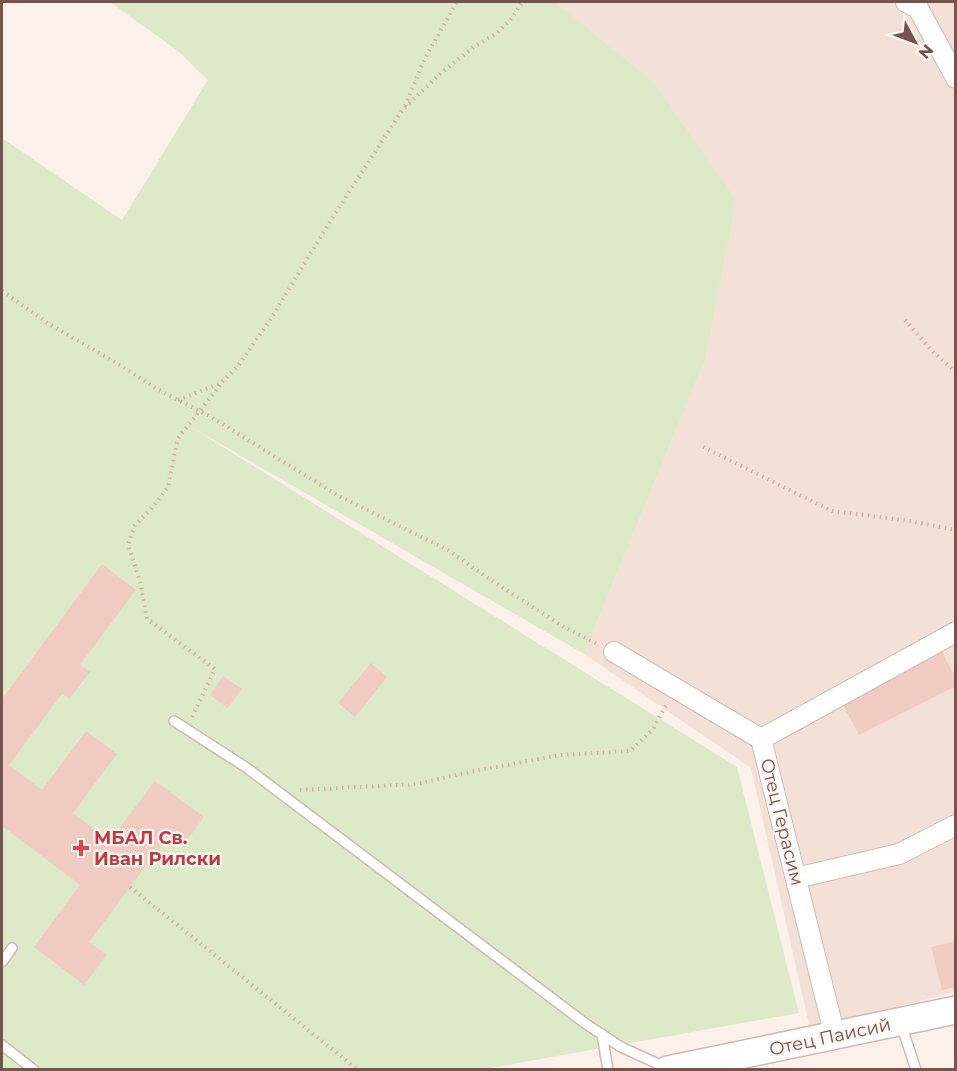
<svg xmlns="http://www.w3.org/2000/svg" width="957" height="1071" font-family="Montserrat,sans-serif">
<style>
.residential{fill:#f3e1d8}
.green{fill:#ddeac8}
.building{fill:#f0cbc2}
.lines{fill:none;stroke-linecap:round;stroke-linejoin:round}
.service-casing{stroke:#d0b9b2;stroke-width:12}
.minor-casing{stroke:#d0b9b2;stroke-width:22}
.secondary-casing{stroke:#d3b8af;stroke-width:30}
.path{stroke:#d6ada5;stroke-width:4;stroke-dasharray:1.5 4.5;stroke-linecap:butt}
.service{stroke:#fff;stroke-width:9}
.minor{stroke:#fff;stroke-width:20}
.secondary{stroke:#fff;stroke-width:27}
.health-dot{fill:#e0444e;stroke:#fef6f0;stroke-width:2}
.labels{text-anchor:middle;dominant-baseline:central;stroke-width:4.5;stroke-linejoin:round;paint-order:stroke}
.street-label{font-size:18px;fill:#76534d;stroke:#fef6f0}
.health-label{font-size:18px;font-weight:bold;fill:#be3a42;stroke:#fef6f0;text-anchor:start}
</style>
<rect width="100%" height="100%" fill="#fcf1ea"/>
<path class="residential" d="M 555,2 L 955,2 L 955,992 L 810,1029 L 751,768 L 584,654 L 705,360 Z"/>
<path class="green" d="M 110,2 L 555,2 L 653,82 L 736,200 L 705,360 L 584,654 L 191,427 L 737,767 L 799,1013 L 484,1069 L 2,1069 L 2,138 L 122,220 L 208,80 L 179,52 Z"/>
<path class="building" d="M 102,564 L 136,590 L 80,665 L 90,672 L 69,699 L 62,694 L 9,765 L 42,790 L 86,731 L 117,754 L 73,813 L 110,841 L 155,781 L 204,817 L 185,843 L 171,832 L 89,942 L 107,955 L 84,985 L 34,947 L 80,885 L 2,826 L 2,699 Z
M 941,650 L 956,679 L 956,686 L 859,735 L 841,701 Z
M 371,663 L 387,677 L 355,717 L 338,703 Z
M 223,676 L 242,689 L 228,708 L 210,695 Z
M 956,941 L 956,987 L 942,990 L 931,947 Z"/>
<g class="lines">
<defs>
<path id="service" d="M 174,721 L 247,768 L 586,1024 L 621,1047 L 667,1068
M 2,962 L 12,948
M 901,1024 L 916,1070
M 602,1034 L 608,1070
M 2,1045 L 34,1070"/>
<path id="minor" d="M 906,2 L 918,8 L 956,78
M 614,652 L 761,739 L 835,1036
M 761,739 L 956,632
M 796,878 L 899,854 L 956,825"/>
<path id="secondary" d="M 668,1070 L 956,1010"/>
</defs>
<use href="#service" class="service-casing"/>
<use href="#minor" class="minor-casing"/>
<use href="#secondary" class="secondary-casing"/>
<path class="path" d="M 405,106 L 425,58 L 457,2
M 2,291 L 49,324 L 115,362 L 157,389 L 211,417 L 337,495 L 448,550 L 488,578 L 564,627 L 597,644
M 905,320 L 933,352 L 956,372
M 178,400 L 221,383 L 238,366 L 270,320 L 331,220 L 403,109 L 441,73 L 475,46 L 497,33 L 512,18 L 522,2
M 703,447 L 832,511 L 910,521 L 956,530
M 192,717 L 215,669 L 147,619 L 141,585 L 128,544 L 135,525 L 151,509 L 168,487 L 178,438 L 221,384
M 300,790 L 417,784 L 469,772 L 560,755 L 630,751 L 653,729 L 667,703
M 130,887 L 358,1070"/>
<use href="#service" class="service"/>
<use href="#minor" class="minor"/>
<use href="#secondary" class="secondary"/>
</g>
<path class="health-dot" d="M78 839h6v6h6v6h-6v6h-6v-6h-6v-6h6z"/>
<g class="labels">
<g class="street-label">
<text transform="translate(782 822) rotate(76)">Отец Герасим</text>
<text transform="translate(830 1037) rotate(-12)">Отец Паисий</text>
</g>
<g class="health-label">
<text x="94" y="838">МБАЛ Св.<tspan x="94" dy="21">Иван Рилски</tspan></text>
</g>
</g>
<rect width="957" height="1071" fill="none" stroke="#76534d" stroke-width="6"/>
<g transform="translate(915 42) rotate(131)" stroke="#fef6f0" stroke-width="4.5" paint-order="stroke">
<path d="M0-4.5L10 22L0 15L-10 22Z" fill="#76534d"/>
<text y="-9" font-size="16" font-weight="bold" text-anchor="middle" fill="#76534d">N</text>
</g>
</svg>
